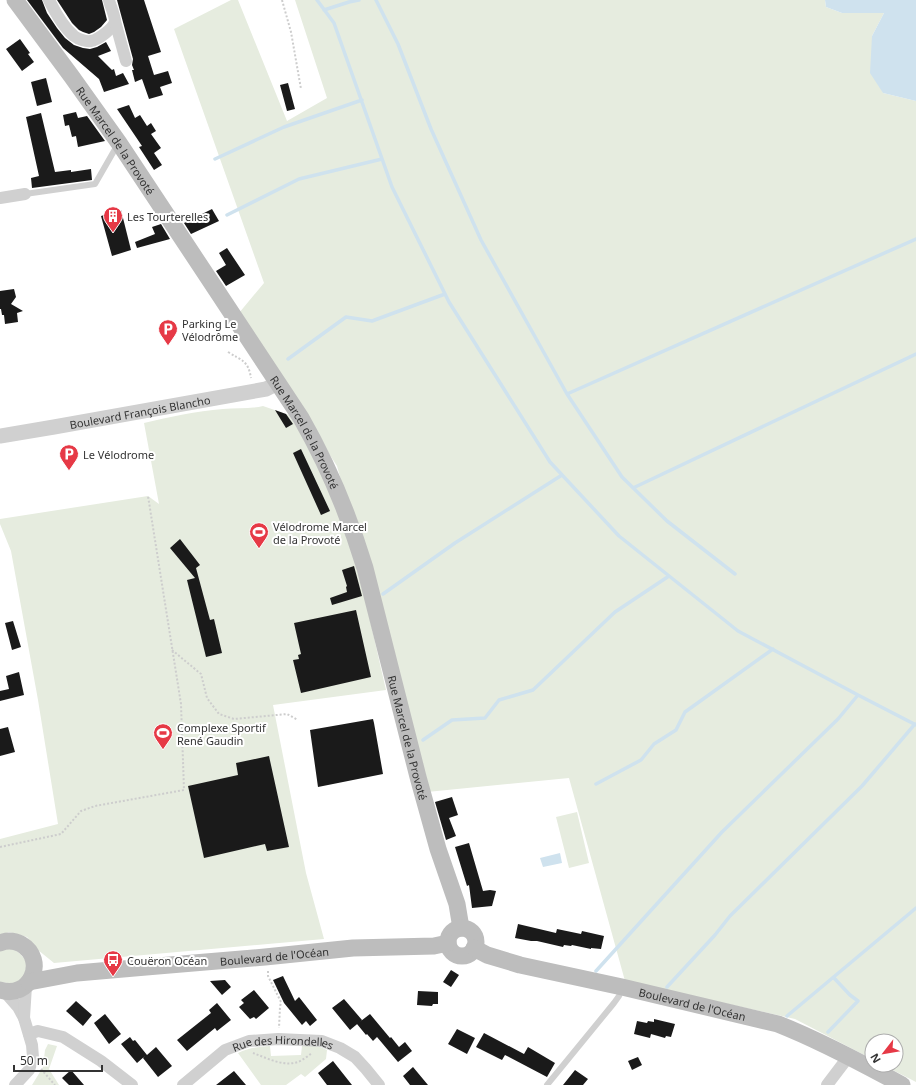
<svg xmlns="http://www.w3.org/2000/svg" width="916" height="1085" font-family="'Noto Sans',sans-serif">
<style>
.green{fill:#e6ecdf}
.water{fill:#cfe2ee}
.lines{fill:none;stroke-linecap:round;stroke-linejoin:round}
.stream{stroke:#cfe2ee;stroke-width:3.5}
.building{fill:#1a1a1a}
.path{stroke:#cdcdcd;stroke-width:2;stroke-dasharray:2 2;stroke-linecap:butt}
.service{stroke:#d0d0d0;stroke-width:6}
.minor{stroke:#d0d0d0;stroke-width:12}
.tertiary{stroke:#d0d0d0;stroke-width:15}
.secondary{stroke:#bdbdbd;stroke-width:17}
.labels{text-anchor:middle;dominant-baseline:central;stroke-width:4;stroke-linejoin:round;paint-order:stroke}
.street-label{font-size:11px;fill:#333;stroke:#fff}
.poi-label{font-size:11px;fill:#333;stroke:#fff;text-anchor:start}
</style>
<rect width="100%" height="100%" fill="#fff"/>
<path class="green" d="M 231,0 L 238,0 L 287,121 L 327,98 L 295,0 L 825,0 L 826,7 L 842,13 L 884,13 L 872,36 L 883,93 L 916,101 L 916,1082 L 883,1065 L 896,1065 L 896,1041 L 872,1041 L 872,1059 L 795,1019 L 625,981 L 569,778 L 427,792 L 337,466 L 239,313 L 264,283 L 174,29 Z
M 263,406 L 289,415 C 309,446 326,479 339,513 C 361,570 372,631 386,690 L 273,705 L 306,873 L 324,939 L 54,963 L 38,950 L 27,937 L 9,932 L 0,936 L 0,839 L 58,824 L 38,700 L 11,551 L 0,524 L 0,519 L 148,496 L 159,504 L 144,423 C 170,417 196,411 223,409 C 236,408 251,409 263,406 Z
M 577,812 L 589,863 L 569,868 L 556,817 Z
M 4,949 C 17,948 19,953 27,962 L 25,975 L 15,984 L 0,982 L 0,951 Z
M 48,1044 L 57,1046 L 49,1069 L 59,1085 L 32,1085 L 43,1067 L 45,1050 Z
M 316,1045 L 327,1050 L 326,1059 L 305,1077 L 301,1074 L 286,1085 L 261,1085 L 238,1053 C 248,1048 258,1047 270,1046 L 271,1056 L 301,1055 L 302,1046 Z"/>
<path class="water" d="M 825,0 L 916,0 L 916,101 L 883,93 L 870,73 L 872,36 L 884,13 L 842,13 L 826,7 Z
M 560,853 L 562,863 L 543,867 L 540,858 Z"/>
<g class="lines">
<path class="stream" d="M 317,0 L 334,23 L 392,187 L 449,302 L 550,462 L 619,536 L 738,631 L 858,695 L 916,725
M 376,0 L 398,44 L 431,129 L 481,240 L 567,394 L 622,477 L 667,521 L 735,574
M 324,10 L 349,2 L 359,0
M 215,159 L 284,127 L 362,100
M 227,215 L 299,179 L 382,159
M 288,359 L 346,317 L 372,321 L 445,294
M 567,394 L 916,239
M 633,488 L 916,354
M 383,594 L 455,543 L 562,475
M 423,740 L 452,720 L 485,718 L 499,700 L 533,690 L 615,612 L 669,576
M 596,784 L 641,760 L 654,744 L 676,730 L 685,712 L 773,649
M 596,971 L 722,832 L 838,719 L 858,695
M 667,987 L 715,935 L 730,916 L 862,786 L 915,724
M 787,1016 L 916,908
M 828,1032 L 858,1001 L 850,995 L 834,978"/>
</g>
<path class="building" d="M 27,0 L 42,0 L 47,13 L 57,28 L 65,38 L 74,45 L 83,48 L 90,49 L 97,47 L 106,42 L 111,51 L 98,56 L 112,70 L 114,69 L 116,76 L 123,73 L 129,84 L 104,92 L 99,79 L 63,48 Z
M 57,0 L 102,0 L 107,20 L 101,27 L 94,32 L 89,34 L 83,32 L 79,30 L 72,23 Z
M 117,0 L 144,0 L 161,52 L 148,56 L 154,75 L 168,71 L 172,83 L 160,87 L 163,95 L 149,99 L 142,79 L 135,82 L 132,70 L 134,70 L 132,65 L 133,59 Z
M 20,39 L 30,53 L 28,54 L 34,62 L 22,71 L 6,49 Z
M 46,78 L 52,102 L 37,106 L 31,82 Z
M 288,83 L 295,109 L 287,111 L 280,85 Z
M 129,105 L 135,118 L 140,115 L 147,126 L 151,123 L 156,131 L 151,134 L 161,148 L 154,153 L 162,165 L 154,170 L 139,147 L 142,146 L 117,109 Z
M 76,112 L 78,118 L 87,116 L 105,141 L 78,147 L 76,136 L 72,137 L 69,125 L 65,126 L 63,115 Z
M 41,113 L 55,172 L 71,170 L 71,172 L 91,169 L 92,180 L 32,188 L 31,178 L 39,176 L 26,117 Z
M 212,209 L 219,221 L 191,234 L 184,223 Z
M 121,210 L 131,250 L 112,256 L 101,216 Z
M 161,224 L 170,239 L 137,248 L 135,242 L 155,234 L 152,227 Z
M 227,248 L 245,275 L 226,286 L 216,271 L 226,265 L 219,253 Z
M 14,289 L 16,297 L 11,304 L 23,311 L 17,313 L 18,322 L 5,324 L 4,315 L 2,315 L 1,309 L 0,309 L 0,291 Z
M 275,410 L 286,414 L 293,424 L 286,428 Z
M 301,449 L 330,511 L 321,515 L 293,453 Z
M 180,539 L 200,565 L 196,568 L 210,620 L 214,619 L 222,653 L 206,657 L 187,580 L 195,578 L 170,548 Z
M 354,566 L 362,596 L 332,605 L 330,598 L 347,592 L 346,587 L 347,586 L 342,570 Z
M 356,610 L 371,677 L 301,693 L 293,660 L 299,659 L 298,655 L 301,654 L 294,623 Z
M 13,621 L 21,647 L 12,650 L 5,623 Z
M 19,672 L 24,695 L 0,701 L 0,691 L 9,689 L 6,676 Z
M 373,719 L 374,723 L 383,774 L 318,787 L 310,730 Z
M 8,727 L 15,752 L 0,756 L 0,729 Z
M 269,756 L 289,847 L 267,851 L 265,844 L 204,858 L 188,786 L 238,775 L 236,763 Z
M 452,797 L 458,815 L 449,818 L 456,836 L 446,840 L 435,802 Z
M 469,843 L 483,891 L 490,890 L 496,891 L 492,906 L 472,908 L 469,885 L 467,886 L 455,847 Z
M 518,924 L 556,933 L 557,929 L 581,934 L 582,931 L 604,936 L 601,949 L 591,948 L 591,949 L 572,945 L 571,946 L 564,945 L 563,947 L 537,941 L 531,941 L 515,938 Z
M 451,970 L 459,975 L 451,987 L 443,982 Z
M 283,976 L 295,1001 L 299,997 L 317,1020 L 310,1026 L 306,1021 L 302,1025 L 284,1003 L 273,980 Z
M 225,980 L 231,987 L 222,995 L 210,981 Z
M 254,990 L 269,1008 L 256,1019 L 254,1017 L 250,1019 L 239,1007 L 244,1003 L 241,1000 Z
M 418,991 L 438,992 L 438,1004 L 433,1004 L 432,1006 L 417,1005 Z
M 344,999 L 362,1020 L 350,1030 L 332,1008 Z
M 76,1001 L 92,1015 L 83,1026 L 66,1011 Z
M 217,1003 L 231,1020 L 217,1031 L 215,1028 L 187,1051 L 177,1040 L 211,1013 L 209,1010 Z
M 105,1014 L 121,1034 L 109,1044 L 94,1023 Z
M 370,1014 L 390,1038 L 391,1037 L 399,1047 L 405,1042 L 412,1051 L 398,1062 L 377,1037 L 373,1041 L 367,1034 L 366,1035 L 357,1024 Z
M 654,1019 L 675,1024 L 671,1037 L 666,1036 L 665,1038 L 651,1034 L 650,1038 L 634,1034 L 637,1021 L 647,1023 L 648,1021 L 654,1022 Z
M 457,1029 L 475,1038 L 467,1054 L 448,1044 Z
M 484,1033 L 524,1054 L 528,1047 L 555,1063 L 547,1077 L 505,1055 L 502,1060 L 476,1047 Z
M 130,1037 L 133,1041 L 135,1040 L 147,1055 L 156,1047 L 172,1066 L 158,1077 L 143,1058 L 145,1056 L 137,1063 L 121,1044 Z
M 638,1057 L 642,1065 L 632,1070 L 628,1061 Z
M 333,1061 L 352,1085 L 327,1085 L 318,1073 Z
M 413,1067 L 428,1085 L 410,1085 L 403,1076 Z
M 71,1070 L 84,1085 L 69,1085 L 62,1078 Z
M 575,1070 L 588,1079 L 583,1085 L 563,1085 Z
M 234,1071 L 246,1085 L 216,1085 Z"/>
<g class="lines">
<path class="path" d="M 282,0 L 291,32 L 301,89
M 228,352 C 242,361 248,360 251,378
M 172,650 L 201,674 L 207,698 L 219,714 L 234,719 L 287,714 L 298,720
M 0,847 L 61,834 L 81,811 L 95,806 L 184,790 L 181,704 L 148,496
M 268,971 L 268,976 L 281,1002 L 280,1007 L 279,1028
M 253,1053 C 267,1058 283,1067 298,1062 C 303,1060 308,1056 312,1053
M 41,1069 L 55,1085"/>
<path class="service" d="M 25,194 L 95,184 L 118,144
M 547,1085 L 614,1003 L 619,996 L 622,989"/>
<g class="minor">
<path d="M 49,0 C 55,12 63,27 74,36 C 78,39 86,42 91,41 C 98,40 114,28 115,21 C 115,16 110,5 109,0"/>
<path d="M 115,21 L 126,61"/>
<path d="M 0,198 L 25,194"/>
<path d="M 4,991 L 18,1007 L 24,1018 L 32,1045 L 33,1057 L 29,1070 L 15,1085"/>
<path d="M 24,1018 L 26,986"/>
<path d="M 29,1034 L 38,1031 L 63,1037 L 101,1061 L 132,1085"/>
<path id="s1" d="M 183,1085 L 225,1050 L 249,1041 L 278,1039 L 322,1041 L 340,1048 L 355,1057 L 366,1069 L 379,1085"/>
<path d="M 827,1085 L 849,1056"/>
</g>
<path class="tertiary" id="s2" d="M 0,436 L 54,427 L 266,389 L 278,383"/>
<g class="secondary">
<path id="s3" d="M 15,0 L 72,77 L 119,143 L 301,418 C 328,465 349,516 365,568 L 418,777 L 438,849 L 457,904 L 461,928"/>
<circle cx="462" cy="942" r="14"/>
<path d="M 0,943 C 7,940 15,941 21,944 C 48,960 30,1000 0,990"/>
<path id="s4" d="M 474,948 L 487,955 L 520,965 L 622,987 L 778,1024 C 821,1041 862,1063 902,1085"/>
<path id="s5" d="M 29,982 L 77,973 L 146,967 L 265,957 L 353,948 L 434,946 L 448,943"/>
</g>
</g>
<defs>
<symbol id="building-pin" viewBox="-11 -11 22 30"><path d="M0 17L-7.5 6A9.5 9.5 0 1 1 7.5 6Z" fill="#e63946" stroke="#fff"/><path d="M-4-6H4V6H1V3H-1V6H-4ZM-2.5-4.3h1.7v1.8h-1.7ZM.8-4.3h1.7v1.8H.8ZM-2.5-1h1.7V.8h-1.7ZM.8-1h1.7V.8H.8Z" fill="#fff"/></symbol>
<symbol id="parking-pin" viewBox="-11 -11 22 30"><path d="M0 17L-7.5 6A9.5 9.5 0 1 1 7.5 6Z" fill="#e63946" stroke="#fff"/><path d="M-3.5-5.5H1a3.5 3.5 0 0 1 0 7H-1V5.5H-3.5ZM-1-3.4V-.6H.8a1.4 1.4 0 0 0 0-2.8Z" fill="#fff"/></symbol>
<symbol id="stadium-pin" viewBox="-11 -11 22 30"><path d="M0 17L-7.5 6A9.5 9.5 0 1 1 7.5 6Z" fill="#e63946" stroke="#fff"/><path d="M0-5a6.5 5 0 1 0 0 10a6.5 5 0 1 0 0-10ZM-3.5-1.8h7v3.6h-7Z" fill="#fff"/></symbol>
<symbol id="bus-pin" viewBox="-11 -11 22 30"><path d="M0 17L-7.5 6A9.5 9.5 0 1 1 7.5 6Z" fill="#e63946" stroke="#fff"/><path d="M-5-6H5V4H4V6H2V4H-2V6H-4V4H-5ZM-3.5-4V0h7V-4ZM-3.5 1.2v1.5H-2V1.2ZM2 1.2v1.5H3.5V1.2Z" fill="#fff"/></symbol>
</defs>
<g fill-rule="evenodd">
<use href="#building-pin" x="102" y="205" width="22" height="30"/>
<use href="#parking-pin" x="157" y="318" width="22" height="30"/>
<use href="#parking-pin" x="58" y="443" width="22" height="30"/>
<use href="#stadium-pin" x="248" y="521" width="22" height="30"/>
<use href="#stadium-pin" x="152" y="722" width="22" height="30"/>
<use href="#bus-pin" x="102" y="949" width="22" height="30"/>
</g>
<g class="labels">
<g class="street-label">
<text stroke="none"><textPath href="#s3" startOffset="173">Rue Marcel de la Provoté</textPath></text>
<text stroke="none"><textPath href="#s2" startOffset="142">Boulevard François Blancho</textPath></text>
<text stroke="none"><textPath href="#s3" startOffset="521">Rue Marcel de la Provoté</textPath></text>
<text stroke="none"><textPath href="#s3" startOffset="845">Rue Marcel de la Provoté</textPath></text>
<text stroke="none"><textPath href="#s5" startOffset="247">Boulevard de l'Océan</textPath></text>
<text stroke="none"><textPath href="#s4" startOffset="226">Boulevard de l'Océan</textPath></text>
<text stroke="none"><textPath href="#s1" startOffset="114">Rue des Hirondelles</textPath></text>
</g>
<g class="poi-label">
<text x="127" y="216">Les Tourterelles</text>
<text x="182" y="323">Parking Le<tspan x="182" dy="13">Vélodrôme</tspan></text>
<text x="83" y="454">Le Vélodrome</text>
<text x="273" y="526">Vélodrome Marcel<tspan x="273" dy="13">de la Provoté</tspan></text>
<text x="177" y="727">Complexe Sportif<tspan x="177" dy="13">René Gaudin</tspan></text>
<text x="127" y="960">Couëron Océan</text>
</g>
</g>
<g transform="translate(884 1053) rotate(239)"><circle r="19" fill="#ffffff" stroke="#adadad"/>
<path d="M0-3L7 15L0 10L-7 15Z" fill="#e63946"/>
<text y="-6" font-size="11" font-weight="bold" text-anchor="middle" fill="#333333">N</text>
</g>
<path d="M14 1065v6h88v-6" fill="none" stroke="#333333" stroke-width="2"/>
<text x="20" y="1065" font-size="12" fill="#333333" stroke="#ffffff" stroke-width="3" paint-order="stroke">50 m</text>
</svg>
